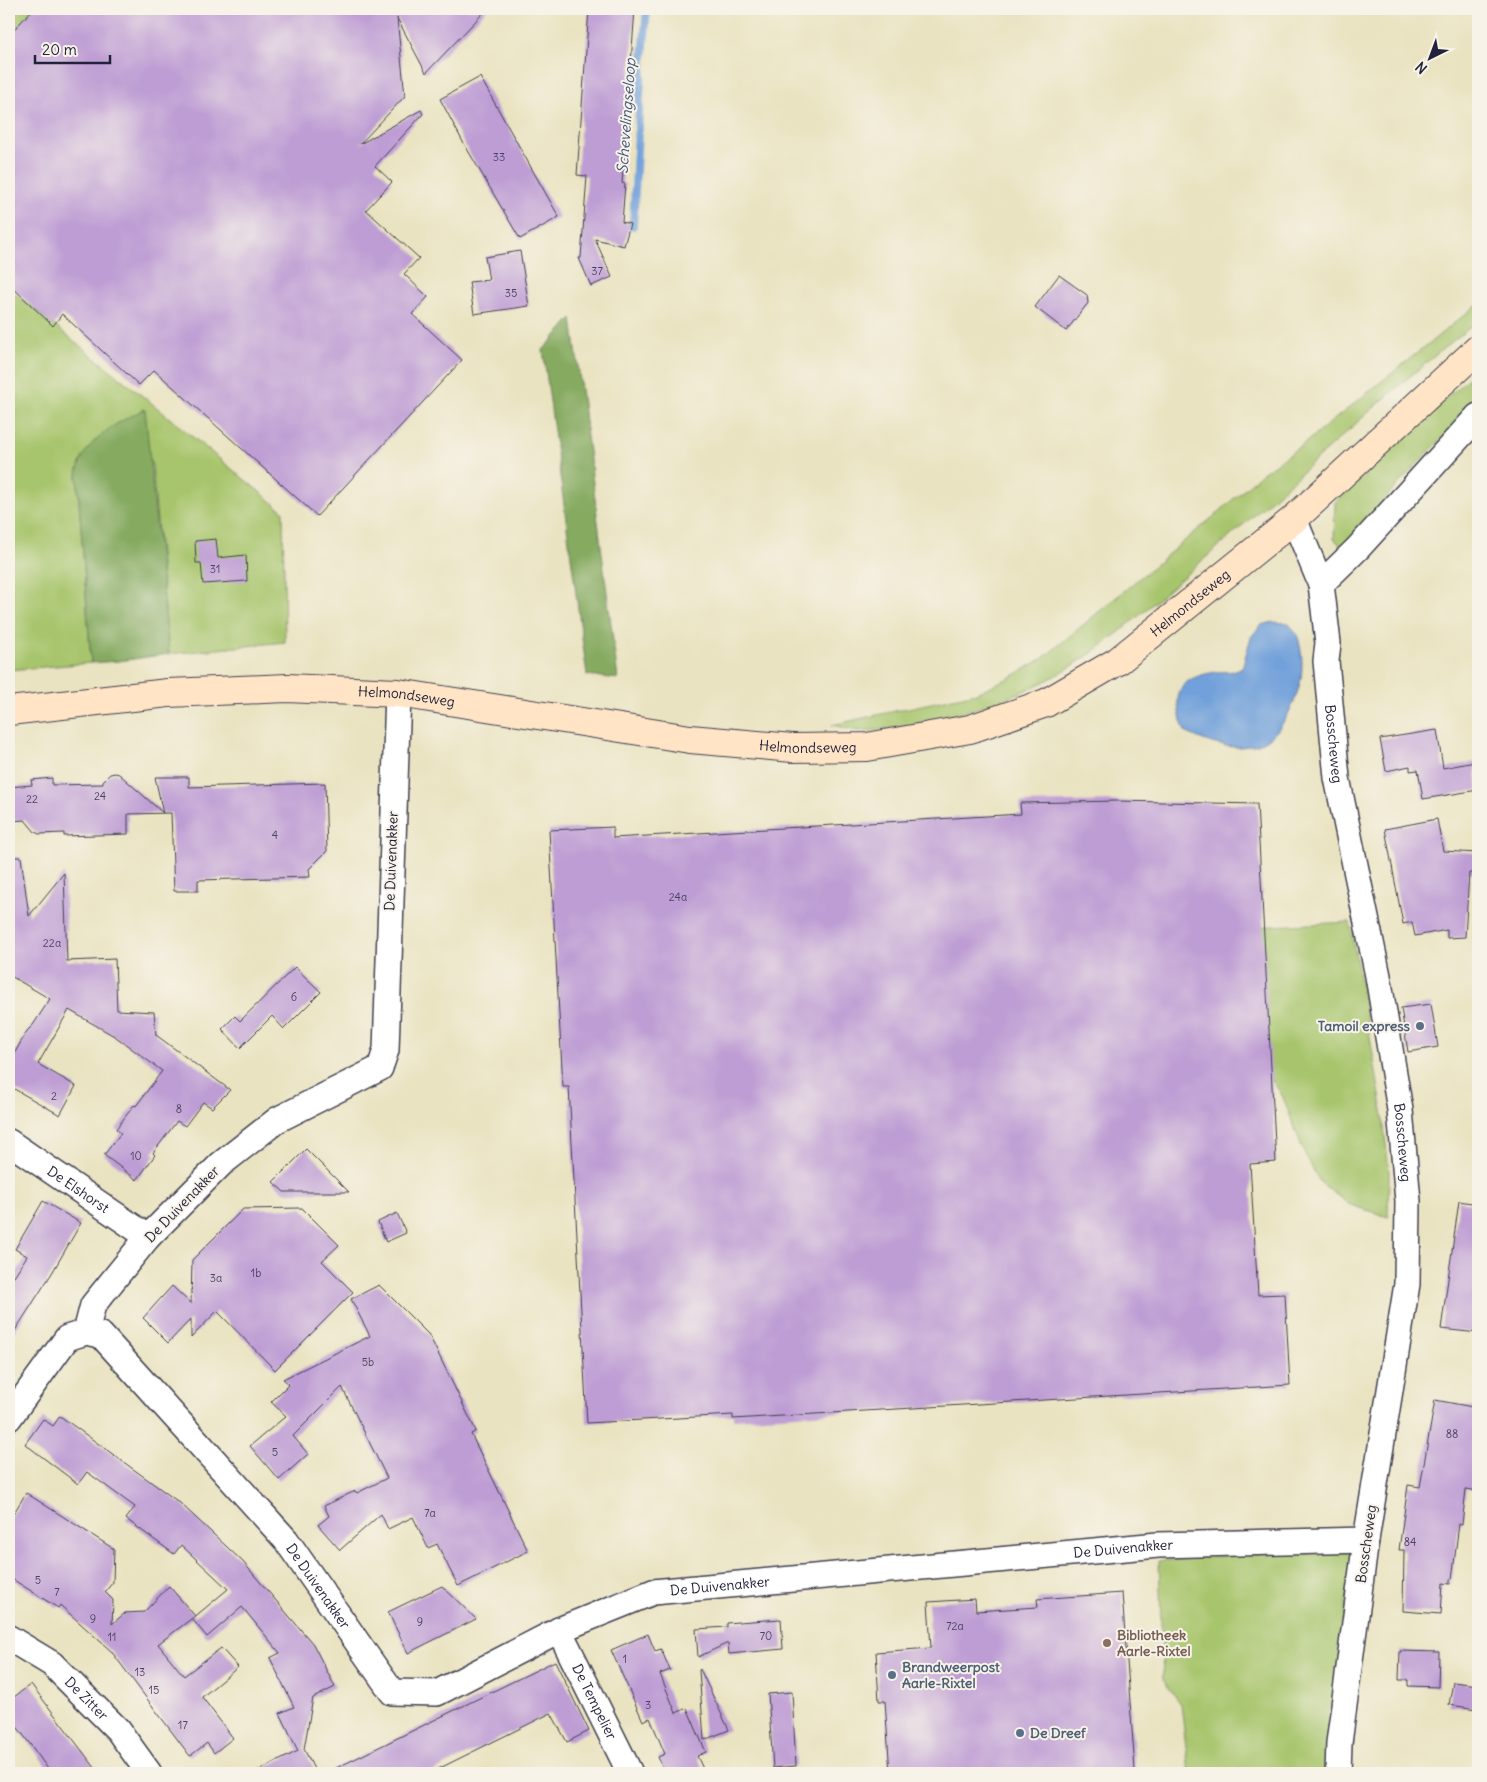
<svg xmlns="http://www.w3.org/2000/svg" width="1487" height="1782" font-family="Delius,sans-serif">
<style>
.green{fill:#a7c56c;stroke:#647454}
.forest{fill:#85aa60;stroke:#54664e}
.water{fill:#71a0da;stroke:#4a618a}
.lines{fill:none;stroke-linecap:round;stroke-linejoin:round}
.stream{stroke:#71a0da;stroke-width:8}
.building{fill:#be9dd4}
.street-casing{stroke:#403f4f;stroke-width:28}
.secondary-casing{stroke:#403f4f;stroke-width:30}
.street{stroke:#fff;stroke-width:25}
.secondary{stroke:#ffe4c6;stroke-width:28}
.service-dot{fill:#5c6f8a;stroke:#f7f3e8;stroke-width:2}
.education-dot{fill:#8d6e63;stroke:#f7f3e8;stroke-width:2}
.labels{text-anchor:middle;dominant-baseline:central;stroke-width:4;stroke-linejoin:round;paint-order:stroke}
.number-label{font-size:11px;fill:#494161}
.street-label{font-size:14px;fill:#22223b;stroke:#f7f3e8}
.service-label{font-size:14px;font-weight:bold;fill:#4e5e75;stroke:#f7f3e8;text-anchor:start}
.education-label{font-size:14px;font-weight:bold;fill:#785e54;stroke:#f7f3e8;text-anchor:start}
.water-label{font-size:15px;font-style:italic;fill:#42547b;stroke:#f7f3e8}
</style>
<rect width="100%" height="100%" fill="#f7f3e8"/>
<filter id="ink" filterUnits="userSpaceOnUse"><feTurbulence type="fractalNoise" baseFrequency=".02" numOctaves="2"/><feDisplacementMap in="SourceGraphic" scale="10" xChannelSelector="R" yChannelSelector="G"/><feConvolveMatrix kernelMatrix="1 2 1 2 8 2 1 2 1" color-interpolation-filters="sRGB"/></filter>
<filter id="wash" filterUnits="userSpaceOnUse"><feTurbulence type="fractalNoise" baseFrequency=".0096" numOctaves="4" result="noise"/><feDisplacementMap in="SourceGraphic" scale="20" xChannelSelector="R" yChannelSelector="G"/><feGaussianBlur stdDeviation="1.12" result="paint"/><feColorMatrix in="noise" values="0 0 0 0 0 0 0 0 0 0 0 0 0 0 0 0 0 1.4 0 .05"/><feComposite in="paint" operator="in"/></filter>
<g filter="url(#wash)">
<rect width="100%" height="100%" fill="#eae3c1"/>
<path class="green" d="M 9,9 L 38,9 L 9,41 Z
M 9,289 L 150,402 L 283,511 L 285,642 L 169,654 L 152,464 L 77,474 L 91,663 L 9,670 Z
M 1478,304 L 1478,321 C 1377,399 1286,490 1189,572 C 1151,605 1115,639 1072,666 C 1023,696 970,713 914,724 C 898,727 879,731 863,731 C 853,731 842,727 832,725 L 976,693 L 1011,677 L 1042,659 L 1219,512 L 1261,474 L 1305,443 Z
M 1478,369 L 1478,406 C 1430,447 1387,495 1347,544 L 1341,546 L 1334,539 L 1335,502 Z
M 1350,922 L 1381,1101 L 1389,1171 L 1388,1217 L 1348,1204 L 1320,1182 L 1305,1155 L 1283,1097 L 1265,1069 L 1254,927 Z
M 1353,1545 L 1326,1773 L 1189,1773 L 1181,1704 L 1163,1680 L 1159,1561 Z"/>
<path class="forest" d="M 572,318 L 618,679 L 587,675 L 543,350 Z
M 145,409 L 169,654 L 119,661 L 91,663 L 77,474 C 83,440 117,422 145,409 Z"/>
<path class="water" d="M 1273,622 L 1288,623 C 1291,627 1296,631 1297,635 C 1302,647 1303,665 1301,678 C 1298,697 1282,734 1263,742 C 1235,753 1210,744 1185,732 C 1172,697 1174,678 1216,672 C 1226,671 1232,673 1242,668 L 1251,637 L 1261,625 Z"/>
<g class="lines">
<path class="stream" d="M 633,226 L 640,94 L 647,9"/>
</g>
<g id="blocks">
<path class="building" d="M 33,9 L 487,9 L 426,73 L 397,18 L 405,96 L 360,144 L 421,110 L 423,114 L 375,166 L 392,182 L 366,210 L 419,258 L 404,274 L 428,297 L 412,314 L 462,360 L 317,516 L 154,370 L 139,385 L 62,314 L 53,326 L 9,284 L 9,35 Z
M 589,9 L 635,9 L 622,183 L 625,184 L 622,222 L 630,224 L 624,246 L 595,239 L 612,277 L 591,286 L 579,258 L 581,258 L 587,176 L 577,175 Z
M 480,77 L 559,217 L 520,239 L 463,142 L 440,99 Z
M 520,251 L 529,306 L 474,314 L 469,282 L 489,280 L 485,257 Z
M 1059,275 L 1087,295 L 1088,303 L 1066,331 L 1035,307 Z
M 216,539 L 218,558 L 246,555 L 247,581 L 203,584 L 201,563 L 196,563 L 195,541 Z
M 1437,730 L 1443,768 L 1475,762 L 1478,790 L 1423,799 L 1418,770 L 1410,771 L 1410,766 L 1386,771 L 1380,739 Z
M 115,773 L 119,774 L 163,813 L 155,777 L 189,777 L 189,787 L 325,783 L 327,851 L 309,869 L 310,877 L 198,880 L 198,891 L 174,891 L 171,813 L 128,814 L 128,834 L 64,836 L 64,833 L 39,834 L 35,832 L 25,820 L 9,821 L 9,787 L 32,785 L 31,780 L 52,778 L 52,785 L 103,784 L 103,781 L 110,774 Z
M 1117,801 L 1257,804 L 1276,1162 L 1250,1164 L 1258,1295 L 1285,1294 L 1290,1385 L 733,1419 L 733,1415 L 587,1423 L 569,1087 L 563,1087 L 549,830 L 613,827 L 613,838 L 1021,814 L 1020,803 Z
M 1437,819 L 1443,851 L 1478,853 L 1478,873 L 1469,873 L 1465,937 L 1447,938 L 1447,930 L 1415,936 L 1412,922 L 1403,924 L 1385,829 Z
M 9,857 L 21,857 L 29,916 L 64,873 L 67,961 L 115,959 L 117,1010 L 154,1012 L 156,1035 L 230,1090 L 212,1108 L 203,1102 L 185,1126 L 177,1121 L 153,1153 L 155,1155 L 137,1180 L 104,1155 L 121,1133 L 116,1129 L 134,1105 L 136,1106 L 162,1071 L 116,1037 L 69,1010 L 38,1064 L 76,1086 L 60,1115 L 9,1086 L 9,1063 L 27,1031 L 33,1025 L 50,999 L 9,975 Z
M 295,967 L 321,992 L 284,1029 L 272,1016 L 240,1048 L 222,1029 L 235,1016 L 240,1021 Z
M 1431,1004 L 1438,1047 L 1408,1052 L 1401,1008 Z
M 306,1149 L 349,1192 L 284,1192 L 273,1182 Z
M 43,1201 L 81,1223 L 52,1273 L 9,1340 L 9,1284 L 27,1256 L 15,1249 Z
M 1459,1201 L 1478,1204 L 1478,1333 L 1441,1329 Z
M 302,1208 L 339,1245 L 322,1261 L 353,1292 L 275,1370 L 217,1311 L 191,1338 L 191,1319 L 168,1343 L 143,1318 L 172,1286 L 191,1304 L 192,1260 L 243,1209 Z
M 397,1213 L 406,1233 L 386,1242 L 378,1222 Z
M 379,1285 L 429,1335 L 476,1431 L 471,1434 L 528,1551 L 458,1586 L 437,1544 L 428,1548 L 413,1517 L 388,1529 L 381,1514 L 340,1550 L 318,1525 L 329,1516 L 324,1506 L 355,1491 L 357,1493 L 387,1478 L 342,1387 L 293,1436 L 308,1454 L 279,1480 L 250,1446 L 286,1416 L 271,1402 L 289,1384 L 283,1379 L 370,1336 L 351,1299 Z
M 1435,1400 L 1478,1408 L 1478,1491 L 1466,1489 L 1462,1525 L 1459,1524 L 1452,1579 L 1450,1579 L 1450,1584 L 1443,1583 L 1441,1614 L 1403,1611 L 1404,1550 L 1399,1550 L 1408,1485 L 1420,1487 Z
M 60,1416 L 180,1503 L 243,1562 L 313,1644 L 335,1687 L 313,1698 L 304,1749 L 316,1773 L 254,1773 L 298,1751 L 280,1713 L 294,1707 L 270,1658 L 280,1653 L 242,1607 L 207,1637 L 192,1619 L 228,1589 L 181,1545 L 174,1554 L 126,1519 L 135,1507 L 87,1472 L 78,1484 L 25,1444 L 43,1419 L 53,1426 Z
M 26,1493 L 114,1549 L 113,1582 L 105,1592 L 113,1600 L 112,1624 L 125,1613 L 144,1612 L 169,1586 L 195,1616 L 158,1644 L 184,1676 L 221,1648 L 238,1667 L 202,1697 L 233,1738 L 214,1753 L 207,1743 L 190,1756 L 111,1651 L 60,1605 L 58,1608 L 9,1577 L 9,1521 Z
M 442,1586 L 476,1619 L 408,1653 L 388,1612 Z
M 1122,1593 L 1135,1770 L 1133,1770 L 1133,1773 L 890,1773 L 885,1701 L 879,1701 L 876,1652 L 931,1648 L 928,1602 L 975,1599 L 976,1611 L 1038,1607 L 1037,1599 Z
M 781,1619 L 783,1649 L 729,1654 L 728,1643 L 698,1657 L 696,1629 L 727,1627 L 727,1623 L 738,1622 Z
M 648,1634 L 655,1651 L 661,1649 L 670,1670 L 660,1674 L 676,1713 L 687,1708 L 706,1752 L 697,1756 L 705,1773 L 665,1773 L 658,1757 L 665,1754 L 650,1718 L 643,1721 L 611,1650 Z
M 1400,1651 L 1439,1652 L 1438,1687 L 1408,1686 L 1408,1680 L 1399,1680 Z
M 555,1661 L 589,1731 L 567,1742 L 551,1713 L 430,1773 L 326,1773 Z
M 700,1669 L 729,1730 L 704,1740 L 699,1670 Z
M 1453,1682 L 1478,1685 L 1478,1709 L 1449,1705 Z
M 31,1684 L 60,1722 L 99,1773 L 51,1773 L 30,1744 L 9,1716 L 9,1701 Z
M 792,1692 L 796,1766 L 773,1768 L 768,1694 Z"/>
</g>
</g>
<g filter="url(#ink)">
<use href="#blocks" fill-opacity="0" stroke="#403f4f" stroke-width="1"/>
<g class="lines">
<defs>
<g id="street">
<path id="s1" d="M 1294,519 L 1321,584 L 1328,643 L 1326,661 L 1337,778 L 1378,976 L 1400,1110 L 1408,1201 L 1407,1284 L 1366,1540 L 1339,1743 L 1338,1773"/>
<path d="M 1321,584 L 1358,548 L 1478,416"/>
<path id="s2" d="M 398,693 L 386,1050 L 380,1068 L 277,1120 L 221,1164 L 148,1237 L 93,1305 L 86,1332 L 101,1335 L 286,1540 L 392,1692 L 437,1693 L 559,1630 L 653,1592 L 1158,1545 L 1366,1540"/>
<path id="s3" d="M 9,1142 L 148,1237"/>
<path d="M 9,1418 L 67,1338 L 86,1332"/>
<path id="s4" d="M 559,1630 L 630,1773"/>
<path id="s5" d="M 9,1638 L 52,1664 L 118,1730 L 149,1773"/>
</g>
<g id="secondary">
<path id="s6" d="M 9,711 L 168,693 L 287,688 L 398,693 L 690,739 L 793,748 L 867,747 L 970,729 L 1046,703 L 1118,661 L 1294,519 L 1478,349"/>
</g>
</defs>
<use href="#street" class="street-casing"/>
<use href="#secondary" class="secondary-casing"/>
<use href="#street" class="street"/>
<use href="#secondary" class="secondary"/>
</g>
</g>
<g class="service-dot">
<circle cx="1420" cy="1026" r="5"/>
<circle cx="892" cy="1675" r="5"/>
<circle cx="1020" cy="1733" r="5"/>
</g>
<circle class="education-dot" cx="1107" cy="1643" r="5"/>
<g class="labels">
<g class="number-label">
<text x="499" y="157">33</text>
<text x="597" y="271">37</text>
<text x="511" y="293">35</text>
<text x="215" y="569">31</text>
<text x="100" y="796">24</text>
<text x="32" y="799">22</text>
<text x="275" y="835">4</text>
<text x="678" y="897">24a</text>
<text x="52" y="943">22a</text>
<text x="294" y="997">6</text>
<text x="54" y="1096">2</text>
<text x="179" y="1109">8</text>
<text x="136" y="1156">10</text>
<text x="256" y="1273">1b</text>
<text x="216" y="1278">3a</text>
<text x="368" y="1362">5b</text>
<text x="1452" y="1434">88</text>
<text x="275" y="1452">5</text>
<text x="430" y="1513">7a</text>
<text x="1410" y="1542">84</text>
<text x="38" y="1580">5</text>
<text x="57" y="1592">7</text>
<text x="93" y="1619">9</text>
<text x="420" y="1622">9</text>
<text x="955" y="1626">72a</text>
<text x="766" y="1636">70</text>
<text x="112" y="1637">11</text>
<text x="625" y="1659">1</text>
<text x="140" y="1672">13</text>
<text x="154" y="1690">15</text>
<text x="648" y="1705">3</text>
<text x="183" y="1725">17</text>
</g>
<g class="street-label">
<text stroke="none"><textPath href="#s6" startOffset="1224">Helmondseweg</textPath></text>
<text stroke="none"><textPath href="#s6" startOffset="399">Helmondseweg</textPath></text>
<text stroke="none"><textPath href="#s1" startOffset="231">Bosscheweg</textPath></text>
<text stroke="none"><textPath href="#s6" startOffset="804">Helmondseweg</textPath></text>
<text transform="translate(391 861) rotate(-88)">De Duivenakker</text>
<text stroke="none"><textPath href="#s1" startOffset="636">Bosscheweg</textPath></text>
<text stroke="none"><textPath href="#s3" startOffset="84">De Elshorst</textPath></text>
<text transform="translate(182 1204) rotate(-46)">De Duivenakker</text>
<text transform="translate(1366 1544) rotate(-82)">Bosscheweg</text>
<text stroke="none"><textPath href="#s2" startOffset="2014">De Duivenakker</textPath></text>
<text stroke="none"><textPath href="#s2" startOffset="1129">De Duivenakker</textPath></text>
<text stroke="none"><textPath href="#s2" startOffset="1609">De Duivenakker</textPath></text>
<text stroke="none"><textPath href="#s5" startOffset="99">De Zitter</textPath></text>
<text stroke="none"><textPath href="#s4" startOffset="80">De Tempelier</textPath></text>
</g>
<g class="service-label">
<text x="1410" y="1026" text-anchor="end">Tamoil express</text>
<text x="902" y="1667">Brandweerpost<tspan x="902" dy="16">Aarle-Rixtel</tspan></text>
<text x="1030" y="1733">De Dreef</text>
</g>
<g class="education-label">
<text x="1117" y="1635">Bibliotheek<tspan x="1117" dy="16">Aarle-Rixtel</tspan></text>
</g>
<g class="water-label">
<text transform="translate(626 116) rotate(-86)">Schevelingseloop</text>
</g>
</g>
<rect width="1487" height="1782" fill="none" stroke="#f7f3e8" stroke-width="30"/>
<g transform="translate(1430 58) rotate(222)" stroke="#f7f3e8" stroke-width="4" paint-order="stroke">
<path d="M0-4L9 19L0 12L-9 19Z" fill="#22223b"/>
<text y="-8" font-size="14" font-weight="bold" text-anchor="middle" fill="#22223b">N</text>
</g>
<path d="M35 55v8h75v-8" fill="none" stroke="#22223b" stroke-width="2.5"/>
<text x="42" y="55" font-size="15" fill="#22223b" stroke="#f7f3e8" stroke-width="4" paint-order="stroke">20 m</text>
</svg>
